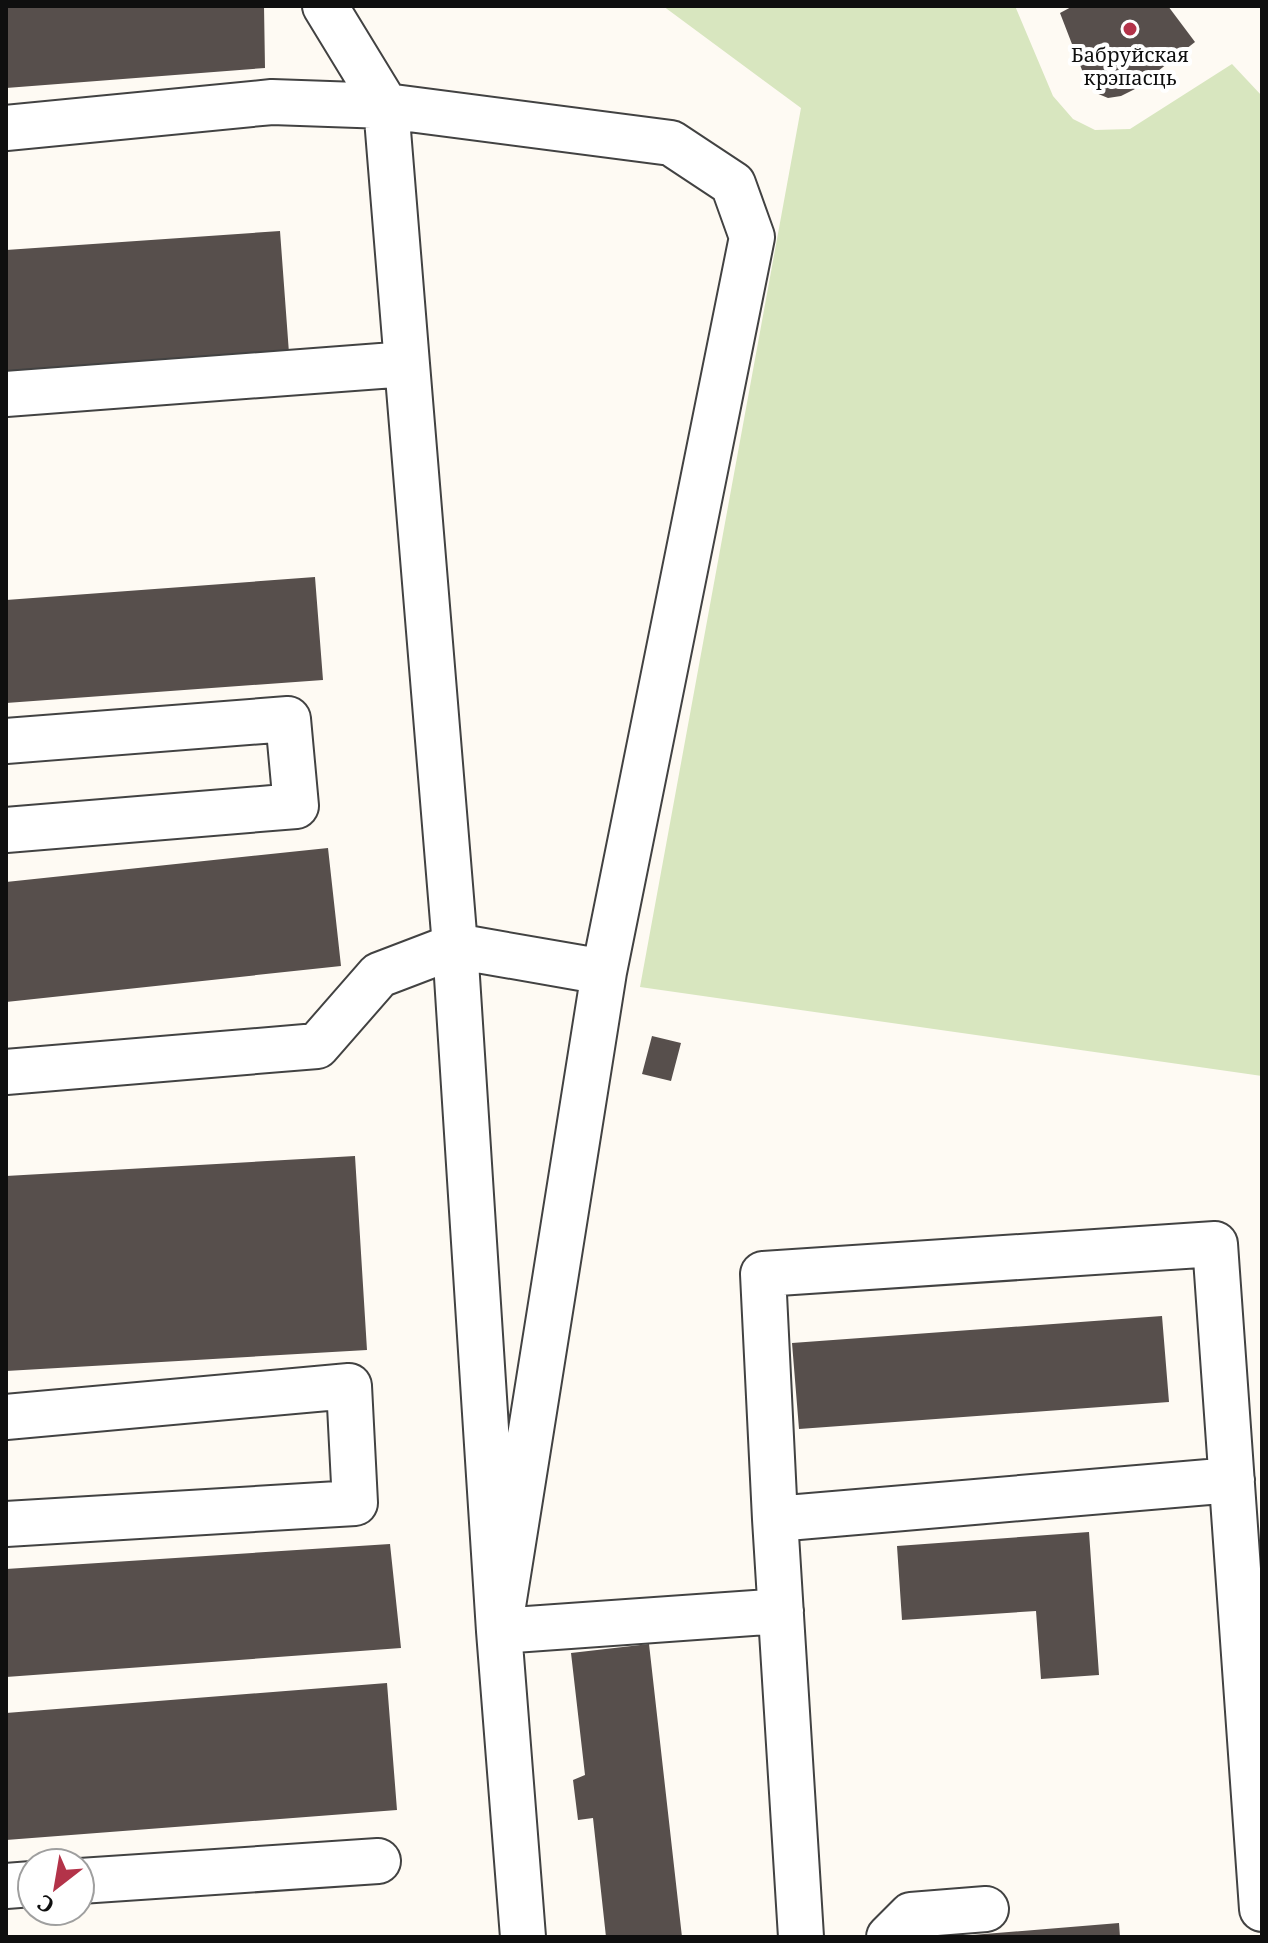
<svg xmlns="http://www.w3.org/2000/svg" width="1268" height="1943" font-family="'Noto Serif',serif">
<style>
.green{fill:#d8e6bf}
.building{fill:#574f4c}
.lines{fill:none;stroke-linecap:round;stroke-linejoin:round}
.minor-casing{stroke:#424242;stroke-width:48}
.minor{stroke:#fff;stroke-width:44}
.poi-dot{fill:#b33349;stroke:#fff;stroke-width:3}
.labels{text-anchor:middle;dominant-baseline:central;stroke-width:8;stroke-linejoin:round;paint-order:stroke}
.poi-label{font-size:20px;fill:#0f0f0f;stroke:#fff}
</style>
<rect width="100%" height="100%" fill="#fefaf3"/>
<path class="green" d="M 663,6 L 1015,6 L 1053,96 L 1073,119 L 1095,130 L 1130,129 L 1232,64 L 1262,96 L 1262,1076 L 640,987 L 801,108 Z"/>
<path class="building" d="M 6,6 L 264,6 L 265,68 L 6,88 Z
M 1073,6 L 1168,6 L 1195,42 L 1135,89 L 1121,96 L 1108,98 L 1096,93 L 1087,83 L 1060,13 Z
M 280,231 L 289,353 L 6,373 L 6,250 Z
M 315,577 L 323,680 L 6,703 L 6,600 Z
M 328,848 L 341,966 L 6,1002 L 6,882 Z
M 652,1036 L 681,1043 L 671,1081 L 642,1074 Z
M 355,1156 L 367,1350 L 6,1371 L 6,1176 Z
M 1162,1316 L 1169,1402 L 799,1429 L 792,1343 Z
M 1089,1532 L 1099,1675 L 1041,1679 L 1036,1611 L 902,1620 L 897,1546 Z
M 390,1544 L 401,1648 L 6,1677 L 6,1569 Z
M 649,1644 L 682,1937 L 606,1937 L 593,1818 L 578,1820 L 573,1780 L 585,1775 L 571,1653 Z
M 387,1683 L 397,1810 L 6,1840 L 6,1713 Z
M 1119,1923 L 1120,1937 L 972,1937 L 972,1935 Z"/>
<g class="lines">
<defs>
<path id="minor" d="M 325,6 L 386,106 L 407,364
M 6,128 L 272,102 L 386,106 L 671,143 L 733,184 L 752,237 L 604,972
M 6,394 L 407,364 L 455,946 L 499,1631 L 604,972 L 455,946 L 379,975 L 317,1046 L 6,1072
M 6,741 L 288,719 L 296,806 L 6,830
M 6,1417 L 349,1386 L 355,1503 L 6,1524
M 775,1519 L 1232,1480
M 80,1881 L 378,1861
M 6,1886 L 32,1884
M 523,1937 L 499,1631 L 781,1611
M 801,1937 L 775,1519 L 763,1274 L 1215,1244 L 1262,1909
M 889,1937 L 911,1915 L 986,1909"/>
</defs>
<use href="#minor" class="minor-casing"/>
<use href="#minor" class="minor"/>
</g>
<circle class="poi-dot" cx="1130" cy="29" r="8"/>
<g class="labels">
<g class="poi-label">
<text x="1130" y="54">Бабруйская<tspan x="1130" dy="23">крэпасць</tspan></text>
</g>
</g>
<rect width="1268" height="1943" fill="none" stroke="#0f0f0f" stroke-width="16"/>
<g transform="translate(56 1887) rotate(211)"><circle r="38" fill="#ffffff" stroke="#9f9f9f" stroke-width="2"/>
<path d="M0-6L14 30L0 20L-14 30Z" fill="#b33349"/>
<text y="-12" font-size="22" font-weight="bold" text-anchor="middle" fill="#0f0f0f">С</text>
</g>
</svg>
